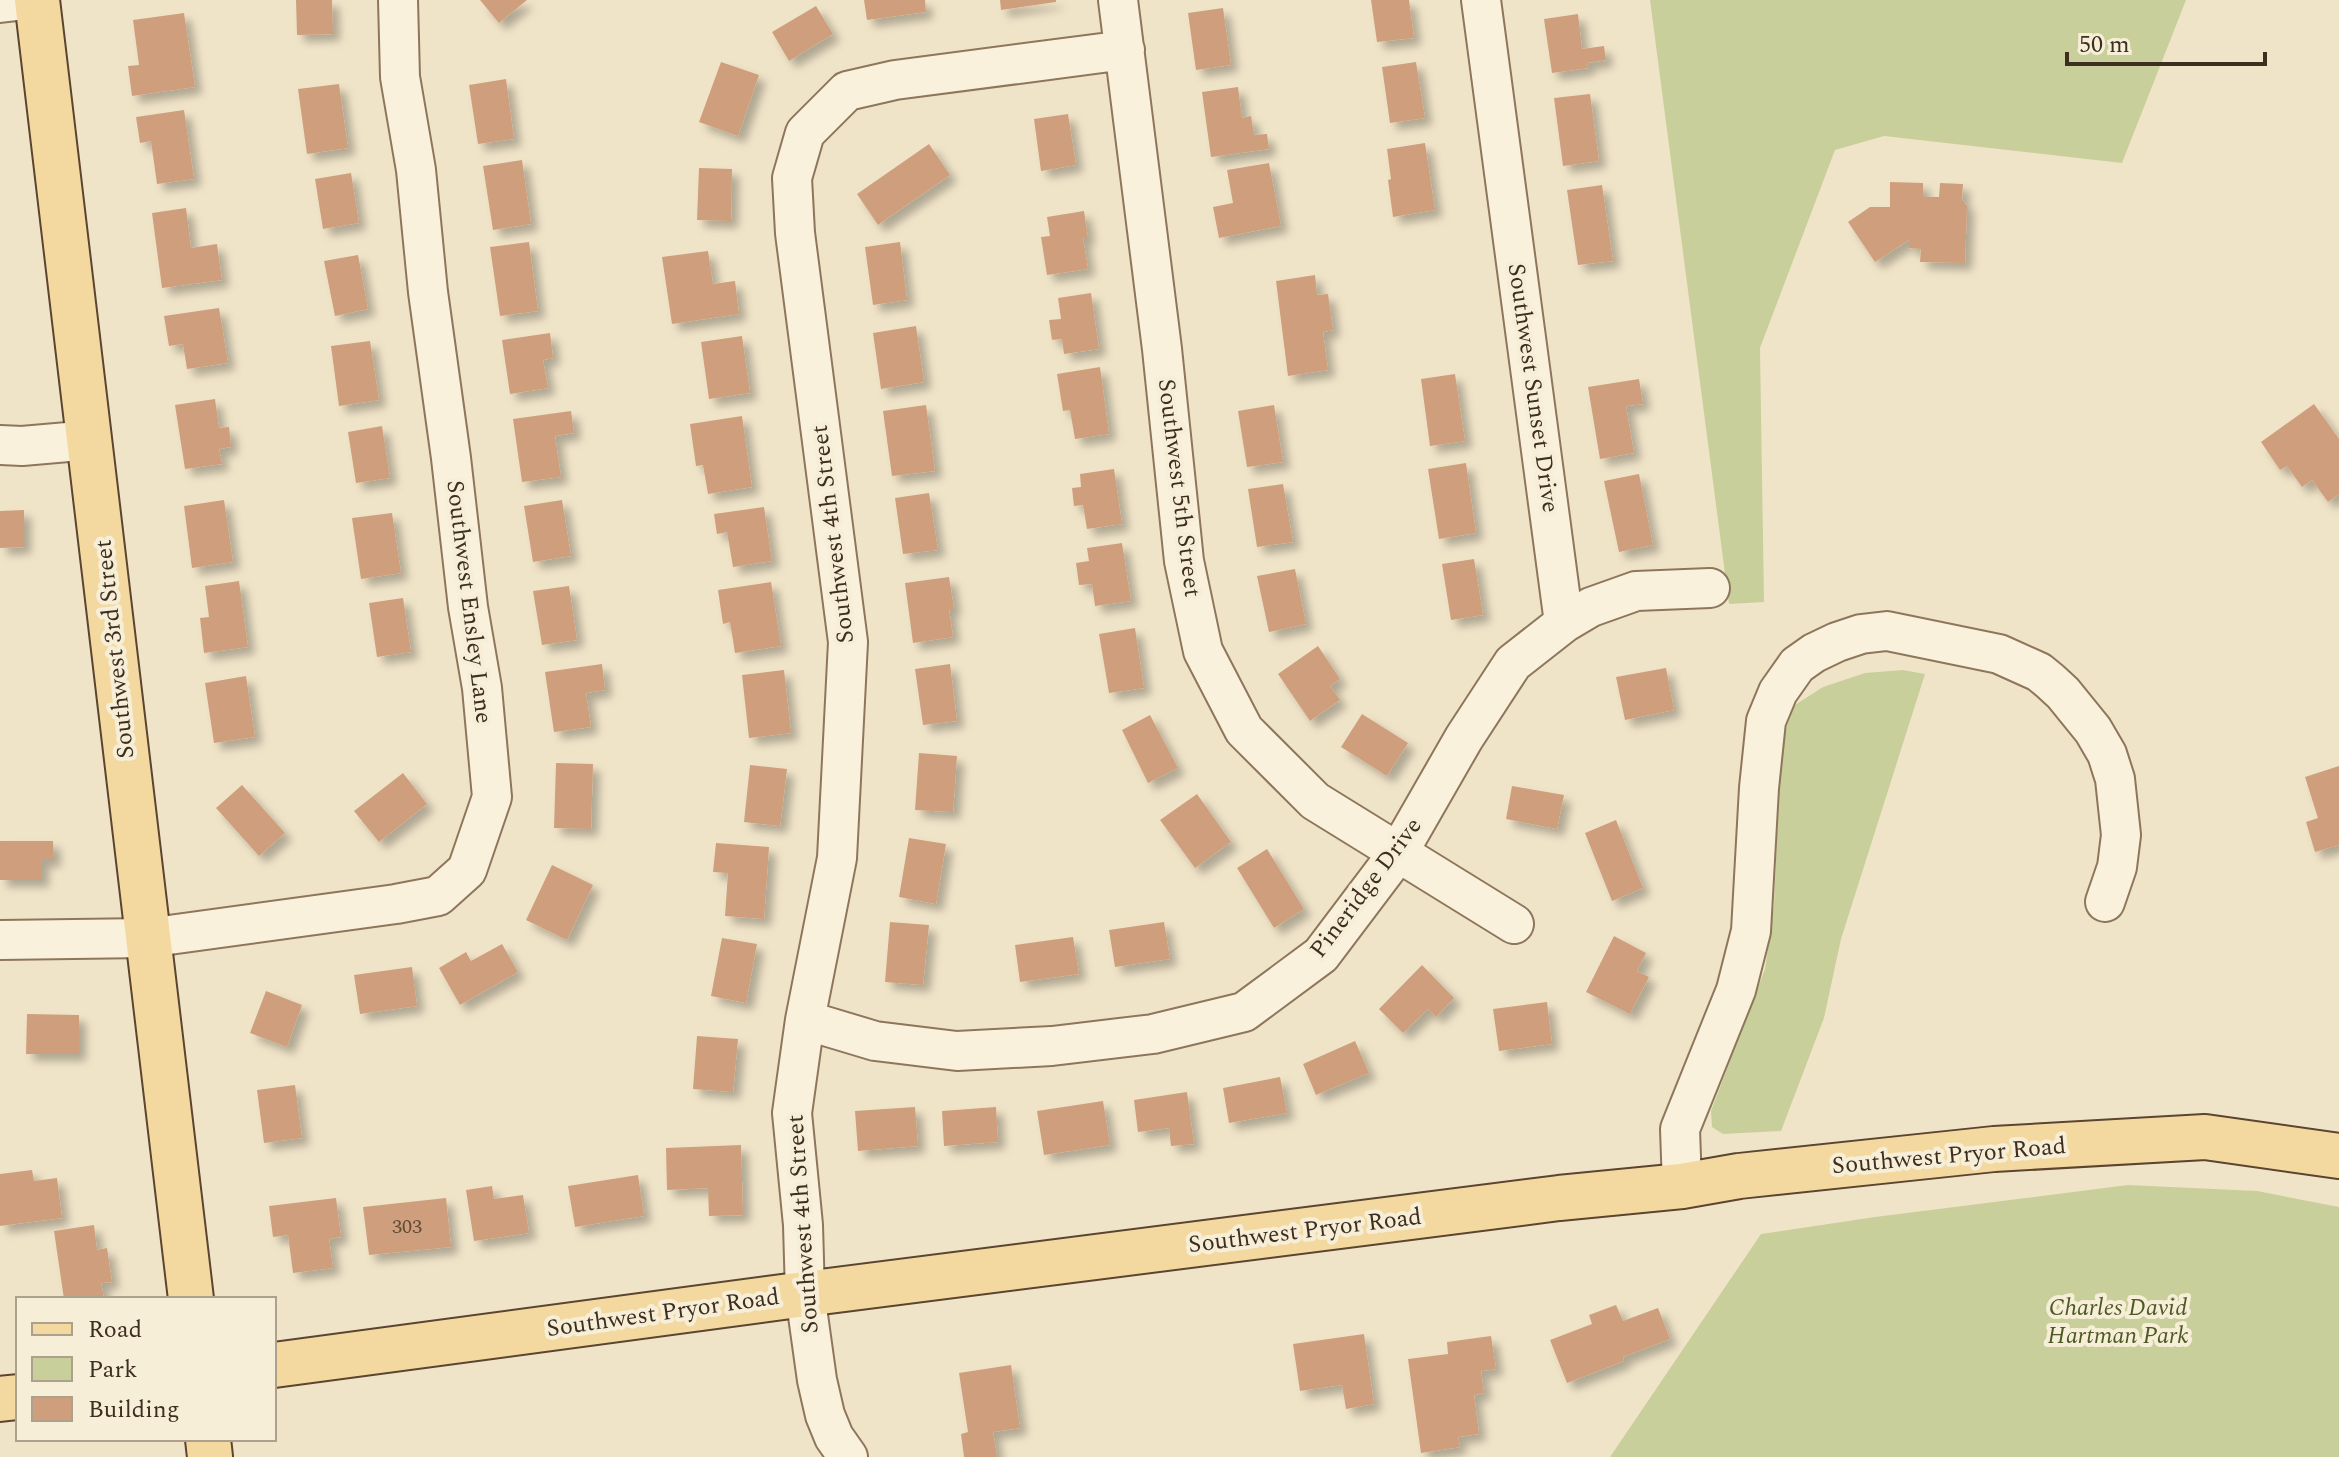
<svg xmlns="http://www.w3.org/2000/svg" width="2339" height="1457" font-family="Spectral,serif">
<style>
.green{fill:#c9cf9b}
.building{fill:#cf9f7d;filter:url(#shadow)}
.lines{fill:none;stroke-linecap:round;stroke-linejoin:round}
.minor-casing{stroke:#8d765c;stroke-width:42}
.major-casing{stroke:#5b4430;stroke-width:48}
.minor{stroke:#faf1dc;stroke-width:38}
.major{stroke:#f3d9a0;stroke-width:44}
.labels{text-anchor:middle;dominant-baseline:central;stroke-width:8;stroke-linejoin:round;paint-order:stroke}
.number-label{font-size:20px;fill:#624a37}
.street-label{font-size:24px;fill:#3d2e20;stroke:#f7eed8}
.park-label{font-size:24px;font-style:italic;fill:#4d5a26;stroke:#f7eed8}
</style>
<defs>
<filter id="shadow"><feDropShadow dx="7" dy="7" stdDeviation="4" flood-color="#0004"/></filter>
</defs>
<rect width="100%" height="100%" fill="#f0e4c8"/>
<path class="green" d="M 1650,0 L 2186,0 L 2122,163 L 1884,136 L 1835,150 L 1760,348 L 1764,602 L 1729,604 Z
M 1903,670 L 1925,674 L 1841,939 L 1824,1018 L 1781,1131 L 1723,1134 L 1712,1127 L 1711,1111 L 1765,969 L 1774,905 L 1781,742 L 1795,705 L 1823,687 L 1865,673 Z
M 2128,1185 L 2257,1191 L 2339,1207 L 2339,1457 L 1610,1457 L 1761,1234 L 1875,1217 Z"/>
<path class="building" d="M 296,0 L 332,0 L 333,34 L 297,35 Z
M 480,0 L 527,0 L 499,23 Z
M 864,0 L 925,0 L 926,12 L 867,20 Z
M 1000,0 L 1056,0 L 1056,2 L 1001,10 Z
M 1371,0 L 1409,0 L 1414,38 L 1377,42 Z
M 816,6 L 833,34 L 789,61 L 772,32 Z
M 1223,8 L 1231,65 L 1196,70 L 1188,13 Z
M 184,13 L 195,87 L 132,96 L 128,66 L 139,65 L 133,20 Z
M 1578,14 L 1582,49 L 1604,46 L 1606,60 L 1587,63 L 1588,68 L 1552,73 L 1544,19 Z
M 721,62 L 759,75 L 738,136 L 699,122 Z
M 1416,62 L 1425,118 L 1390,123 L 1382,67 Z
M 506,79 L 514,139 L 478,144 L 469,85 Z
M 339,84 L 348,148 L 307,154 L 298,89 Z
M 1238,87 L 1242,118 L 1251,116 L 1254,135 L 1267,134 L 1269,149 L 1211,157 L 1202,92 Z
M 1590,94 L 1599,161 L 1563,166 L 1554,98 Z
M 184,110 L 194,179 L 157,184 L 151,141 L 140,143 L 136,117 Z
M 1068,114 L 1076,165 L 1041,171 L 1034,119 Z
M 1425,143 L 1435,210 L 1393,217 L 1388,180 L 1391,179 L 1387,149 Z
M 929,144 L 950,175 L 878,225 L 857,194 Z
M 522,160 L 531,224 L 493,230 L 483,166 Z
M 1269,163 L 1281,226 L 1219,238 L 1213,207 L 1233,203 L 1227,170 Z
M 699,168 L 732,169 L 731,221 L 697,220 Z
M 351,173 L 359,223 L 323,229 L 315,179 Z
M 1890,182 L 1923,183 L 1923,197 L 1939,197 L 1940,183 L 1963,184 L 1962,199 L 1967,206 L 1965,263 L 1920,262 L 1921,249 L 1909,248 L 1909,240 L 1875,262 L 1848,222 L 1870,207 L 1890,207 Z
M 1602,185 L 1613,261 L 1578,265 L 1567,190 Z
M 186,208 L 191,248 L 217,244 L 222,280 L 162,288 L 152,213 Z
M 1084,211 L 1088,238 L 1083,238 L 1088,269 L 1047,275 L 1041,237 L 1050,236 L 1047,217 Z
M 529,242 L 538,311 L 500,316 L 490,247 Z
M 900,242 L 907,300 L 873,305 L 865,247 Z
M 708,251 L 713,284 L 735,281 L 739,314 L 672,324 L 662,257 Z
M 358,255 L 368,309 L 335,316 L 324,261 Z
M 1315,275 L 1317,295 L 1328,294 L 1333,330 L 1323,332 L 1328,370 L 1288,376 L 1276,281 Z
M 1091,293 L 1099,349 L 1064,354 L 1062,339 L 1052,340 L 1049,320 L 1061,319 L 1058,298 Z
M 219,308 L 228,363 L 187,369 L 183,344 L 169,346 L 164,316 Z
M 916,326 L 924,382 L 881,389 L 873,333 Z
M 550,333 L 553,358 L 543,360 L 548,388 L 510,394 L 502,340 Z
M 742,336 L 750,393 L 709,399 L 701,342 Z
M 370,341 L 379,400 L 339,406 L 331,346 Z
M 1100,367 L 1109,434 L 1075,439 L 1070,410 L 1063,411 L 1057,374 Z
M 1455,374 L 1465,441 L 1430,446 L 1421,379 Z
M 1639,379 L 1643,404 L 1626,406 L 1634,453 L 1600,459 L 1588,387 Z
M 215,399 L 219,428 L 229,427 L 231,447 L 219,449 L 222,464 L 185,469 L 175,405 Z
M 2314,404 L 2339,439 L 2339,494 L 2328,502 L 2312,480 L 2302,487 L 2287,466 L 2280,470 L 2261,442 Z
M 926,405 L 935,471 L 892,476 L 883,411 Z
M 1274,405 L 1283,462 L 1247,467 L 1238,411 Z
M 571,411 L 574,433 L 555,436 L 561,477 L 522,482 L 513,419 Z
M 742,416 L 752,487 L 708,494 L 703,465 L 696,466 L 690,424 Z
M 382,426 L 390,478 L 356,483 L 348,432 Z
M 1466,463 L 1476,533 L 1439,539 L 1428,469 Z
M 1114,469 L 1122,524 L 1087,529 L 1083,505 L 1074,506 L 1072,488 L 1081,487 L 1080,474 Z
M 1639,474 L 1653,545 L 1619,552 L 1604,481 Z
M 1283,484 L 1293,542 L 1257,547 L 1248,489 Z
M 929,493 L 938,550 L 903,554 L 895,498 Z
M 224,500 L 233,562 L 192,568 L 184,506 Z
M 562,500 L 571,556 L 533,562 L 524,506 Z
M 764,507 L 772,561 L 733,567 L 727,532 L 717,534 L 714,514 Z
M 24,510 L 24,547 L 0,548 L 0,511 Z
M 392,513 L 401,573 L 361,579 L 352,518 Z
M 1122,543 L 1131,601 L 1095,606 L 1092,584 L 1079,585 L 1076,563 L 1089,561 L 1087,548 Z
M 1474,559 L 1483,615 L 1451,620 L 1442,564 Z
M 1295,569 L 1306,624 L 1269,632 L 1257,576 Z
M 949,577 L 954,609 L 949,609 L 953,637 L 913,643 L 905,583 Z
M 239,581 L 248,647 L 204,653 L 200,618 L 209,617 L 205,586 Z
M 771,582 L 781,646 L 735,653 L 730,622 L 723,624 L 718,590 Z
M 569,586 L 577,640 L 542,645 L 533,591 Z
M 403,598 L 411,652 L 377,657 L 369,603 Z
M 1135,628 L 1144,688 L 1109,693 L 1099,634 Z
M 1318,646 L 1340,679 L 1330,686 L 1340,700 L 1310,721 L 1278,674 Z
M 602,664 L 605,690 L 586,693 L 591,727 L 554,732 L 545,672 Z
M 950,664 L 957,721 L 923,725 L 915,669 Z
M 1666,668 L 1674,710 L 1625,720 L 1616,677 Z
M 784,670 L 791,733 L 749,738 L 742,675 Z
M 246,676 L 255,737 L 214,743 L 205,683 Z
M 1362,714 L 1408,743 L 1387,776 L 1341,747 Z
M 1150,715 L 1178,768 L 1148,783 L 1122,730 Z
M 919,753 L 957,756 L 953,812 L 915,810 Z
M 556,763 L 593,764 L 591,829 L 554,828 Z
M 750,765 L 787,769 L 780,826 L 744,822 Z
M 2339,766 L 2339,845 L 2315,852 L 2306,822 L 2318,818 L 2305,777 Z
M 403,773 L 427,804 L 379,842 L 354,811 Z
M 242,785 L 285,833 L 259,856 L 216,808 Z
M 1512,786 L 1564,795 L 1557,829 L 1506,819 Z
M 1197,794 L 1231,842 L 1195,868 L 1160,820 Z
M 1616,820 L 1643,888 L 1612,901 L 1585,833 Z
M 909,838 L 946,844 L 936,904 L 899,897 Z
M 0,841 L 53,841 L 54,860 L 42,860 L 42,880 L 0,880 Z
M 716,843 L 769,847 L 764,919 L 725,916 L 728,873 L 713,872 Z
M 1267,849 L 1304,909 L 1274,928 L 1237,868 Z
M 552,865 L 593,885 L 567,940 L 526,920 Z
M 890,922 L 929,925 L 923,985 L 885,982 Z
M 1164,922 L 1170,959 L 1115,967 L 1109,930 Z
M 1614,936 L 1646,953 L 1637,971 L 1649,977 L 1630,1014 L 1586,992 Z
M 1073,937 L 1079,974 L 1020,982 L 1015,945 Z
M 722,938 L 757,944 L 746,1003 L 711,996 Z
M 502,944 L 518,972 L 460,1005 L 439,968 L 466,952 L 471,961 Z
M 1422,965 L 1454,998 L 1436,1017 L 1428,1009 L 1403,1033 L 1379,1009 Z
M 412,967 L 417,1006 L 360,1014 L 354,975 Z
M 266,991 L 302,1005 L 287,1047 L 250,1033 Z
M 1547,1002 L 1552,1044 L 1499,1051 L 1493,1009 Z
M 27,1014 L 79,1015 L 79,1054 L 26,1054 Z
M 697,1036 L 738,1039 L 733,1092 L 693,1089 Z
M 1355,1041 L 1369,1073 L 1316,1095 L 1303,1064 Z
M 1280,1077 L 1287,1113 L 1229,1123 L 1223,1088 Z
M 295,1085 L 302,1138 L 264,1143 L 257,1090 Z
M 1187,1092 L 1194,1144 L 1171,1146 L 1169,1128 L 1138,1132 L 1134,1100 Z
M 1103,1101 L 1110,1145 L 1044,1155 L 1037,1111 Z
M 915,1107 L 918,1146 L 858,1151 L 855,1111 Z
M 996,1107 L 998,1142 L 944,1146 L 942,1111 Z
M 741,1145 L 743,1215 L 709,1216 L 708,1188 L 667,1190 L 666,1148 Z
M 32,1170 L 34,1181 L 57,1178 L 62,1218 L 0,1226 L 0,1174 Z
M 638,1175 L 644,1216 L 575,1227 L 568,1186 Z
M 492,1186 L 494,1199 L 523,1195 L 529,1233 L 474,1241 L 466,1190 Z
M 336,1198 L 341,1237 L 329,1239 L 333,1268 L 293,1273 L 288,1235 L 273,1237 L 269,1206 Z
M 446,1198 L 451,1247 L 369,1255 L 363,1207 Z
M 94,1225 L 97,1250 L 107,1248 L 112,1282 L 101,1283 L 104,1299 L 64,1299 L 54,1231 Z
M 1616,1305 L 1623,1321 L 1658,1308 L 1670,1339 L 1623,1357 L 1624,1361 L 1567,1383 L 1550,1340 L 1592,1324 L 1589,1315 Z
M 1364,1334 L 1374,1404 L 1346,1409 L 1342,1385 L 1300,1391 L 1293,1344 Z
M 1491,1336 L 1496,1369 L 1481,1371 L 1484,1393 L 1474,1395 L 1479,1434 L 1458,1437 L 1460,1447 L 1421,1453 L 1408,1359 L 1448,1354 L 1447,1342 Z
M 1011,1365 L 1020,1428 L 993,1432 L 997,1457 L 964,1457 L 961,1434 L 968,1432 L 959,1373 Z"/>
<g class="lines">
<defs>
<path id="minor" d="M 1118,0 L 1162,349 L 1184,561 L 1203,651 L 1244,730 L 1315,801 L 1514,924
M 1481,0 L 1564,623
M 0,3 L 26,0
M 0,445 L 22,446 L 91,440
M 0,940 L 147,938 L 396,904 L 438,896 L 467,870 L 492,797 L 482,688 L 468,607 L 451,458 L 428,292 L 416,170 L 400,77 L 398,0
M 805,1020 L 875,1041 L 957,1051 L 1052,1046 L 1153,1034 L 1244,1012 L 1321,955 L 1398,853 L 1464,738 L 1513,663 L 1564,623 L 1591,607 L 1636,591 L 1710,588
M 1682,1186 L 1680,1129 L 1736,990 L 1751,931 L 1759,788 L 1766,721 L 1778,692 L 1797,665 L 1814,653 L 1837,642 L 1861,634 L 1887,631 L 1999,654 L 2039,672 L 2050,681 L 2063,693 L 2093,730 L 2107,754 L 2115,779 L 2121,835 L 2117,867 L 2105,902
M 848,1457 L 834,1437 L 825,1415 L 817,1380 L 805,1294 L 803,1225 L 792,1113 L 805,1020 L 837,858 L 848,642 L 795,233 L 792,178 L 805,133 L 847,91 L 895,80 L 1125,50"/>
<path id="major" d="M 37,0 C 90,433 138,866 191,1299
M 274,1365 L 805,1294 L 1559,1198 L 1682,1186 L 1739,1176 L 1994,1149 L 2205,1137 L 2339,1156
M 0,1399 L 18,1397
M 208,1439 L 210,1457"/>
</defs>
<use href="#minor" class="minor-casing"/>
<use href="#major" class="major-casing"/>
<use href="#minor" class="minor"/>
<use href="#major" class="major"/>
</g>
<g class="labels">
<g class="number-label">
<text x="407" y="1227">303</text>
</g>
<g class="street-label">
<text transform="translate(1533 388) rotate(82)">Southwest Sunset Drive</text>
<text transform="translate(1179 488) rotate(83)">Southwest 5th Street</text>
<text transform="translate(833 534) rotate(-97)">Southwest 4th Street</text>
<text transform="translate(469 602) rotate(83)">Southwest Ensley Lane</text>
<text transform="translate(115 649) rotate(-96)">Southwest 3rd Street</text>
<text transform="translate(1366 888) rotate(-53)">Pineridge Drive</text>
<text transform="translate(1949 1156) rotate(-5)">Southwest Pryor Road</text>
<text transform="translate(803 1224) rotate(-94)">Southwest 4th Street</text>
<text transform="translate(1305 1231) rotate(-7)">Southwest Pryor Road</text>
<text transform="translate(663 1313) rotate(-8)">Southwest Pryor Road</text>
</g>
<g class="park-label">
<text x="2118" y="1308">Charles David<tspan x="2118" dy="28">Hartman Park</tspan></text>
</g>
</g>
<rect x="16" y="1297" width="260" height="144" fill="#f7eed8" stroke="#ada18e" stroke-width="2"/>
<rect x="32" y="1323" width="40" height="12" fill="#f3d9a0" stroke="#ada18e" stroke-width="2"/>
<text x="88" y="1337" font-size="24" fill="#3d2e20">Road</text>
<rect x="32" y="1357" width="40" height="24" fill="#c9cf9b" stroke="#ada18e" stroke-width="2"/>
<text x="88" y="1377" font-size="24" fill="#3d2e20">Park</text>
<rect x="32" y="1397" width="40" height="24" fill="#cf9f7d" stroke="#ada18e" stroke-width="2"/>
<text x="88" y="1417" font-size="24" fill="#3d2e20">Building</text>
<path d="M2067 52v12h198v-12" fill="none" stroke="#3d2e20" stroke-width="4"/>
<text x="2079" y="52" font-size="24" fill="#3d2e20" stroke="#f7eed8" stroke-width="6" paint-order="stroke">50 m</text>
</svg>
